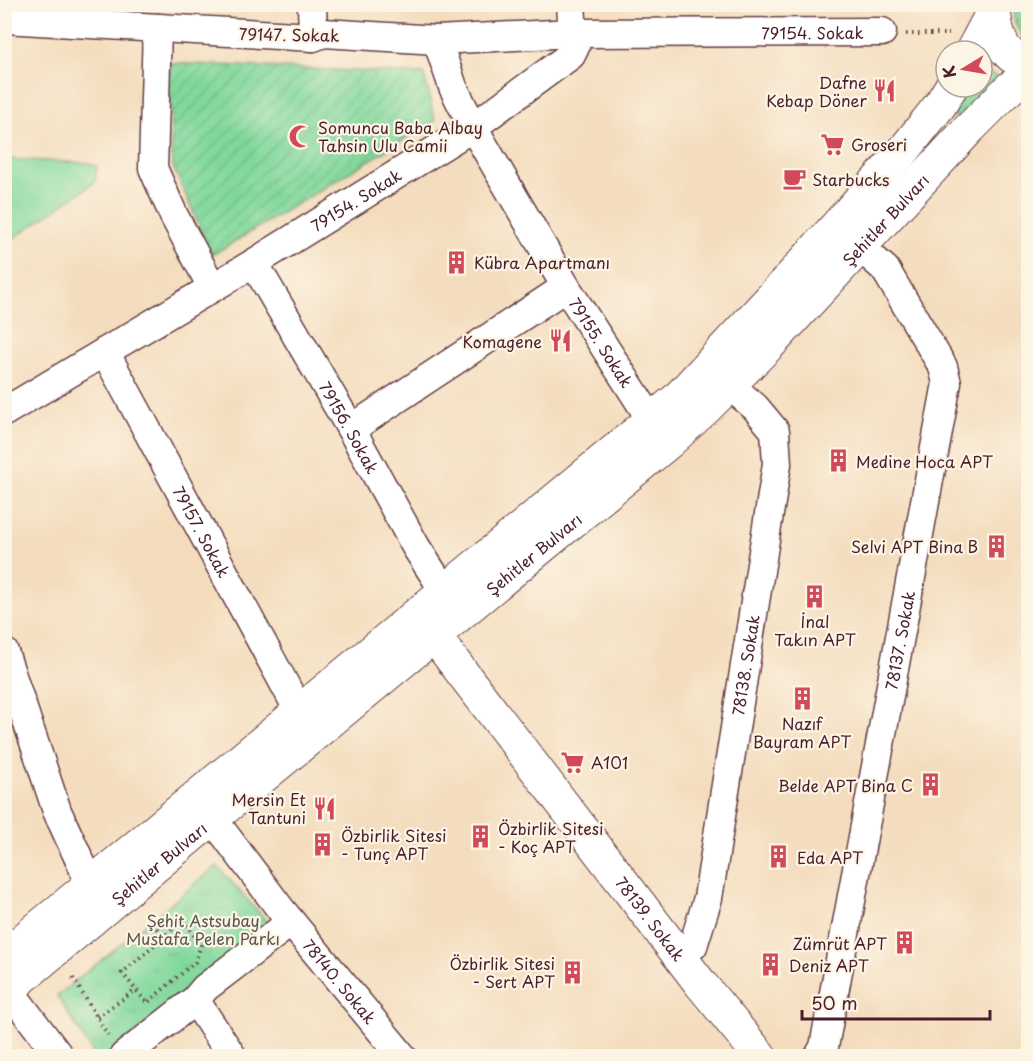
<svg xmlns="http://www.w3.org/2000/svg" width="1033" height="1061" font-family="'Playpen Sans',sans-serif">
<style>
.grass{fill:url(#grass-dots);stroke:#657c64;stroke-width:1.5}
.park{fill:url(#park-tufts);stroke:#657c64;stroke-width:1.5}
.garden{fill:url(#garden-furrows);stroke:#657c64;stroke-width:1.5}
.pitch{fill:#80d89c;stroke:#657c64;stroke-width:1.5}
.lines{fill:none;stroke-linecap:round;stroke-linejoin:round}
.minor-casing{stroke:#643c41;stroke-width:31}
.major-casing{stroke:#643c41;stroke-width:35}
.path{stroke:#643c41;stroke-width:4;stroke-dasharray:1.5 4.5;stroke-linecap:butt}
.minor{stroke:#fff;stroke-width:28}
.major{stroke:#fff;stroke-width:33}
.labels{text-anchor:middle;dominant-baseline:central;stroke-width:4.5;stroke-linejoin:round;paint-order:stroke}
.street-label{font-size:16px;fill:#4a1f2b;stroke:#fcf5e5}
.poi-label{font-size:16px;fill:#4a1f2b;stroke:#fcf5e5;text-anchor:start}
.park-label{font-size:16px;fill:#5a564d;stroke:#fcf5e5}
</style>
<defs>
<pattern id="grass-dots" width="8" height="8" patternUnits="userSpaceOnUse" patternTransform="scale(1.5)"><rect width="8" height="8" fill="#80d89c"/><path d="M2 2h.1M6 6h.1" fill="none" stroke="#70b987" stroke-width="1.8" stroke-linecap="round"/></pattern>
<pattern id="park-tufts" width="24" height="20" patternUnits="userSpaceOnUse" patternTransform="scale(1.5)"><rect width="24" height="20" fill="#80d89c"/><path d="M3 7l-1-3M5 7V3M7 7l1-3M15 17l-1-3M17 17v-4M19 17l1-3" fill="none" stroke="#70b987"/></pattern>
<pattern id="garden-furrows" width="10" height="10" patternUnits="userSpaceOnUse" patternTransform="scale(1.5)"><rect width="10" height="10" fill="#80d89c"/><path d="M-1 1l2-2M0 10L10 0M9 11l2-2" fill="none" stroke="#70b987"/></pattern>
</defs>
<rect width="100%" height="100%" fill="#fcf5e5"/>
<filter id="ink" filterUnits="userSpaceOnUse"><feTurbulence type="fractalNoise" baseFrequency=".0167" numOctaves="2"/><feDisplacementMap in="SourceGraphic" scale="12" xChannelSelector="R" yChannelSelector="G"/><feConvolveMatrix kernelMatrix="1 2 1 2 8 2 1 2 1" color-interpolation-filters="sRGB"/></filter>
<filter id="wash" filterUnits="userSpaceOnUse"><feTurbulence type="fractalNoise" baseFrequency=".008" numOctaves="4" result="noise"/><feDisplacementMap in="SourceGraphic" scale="24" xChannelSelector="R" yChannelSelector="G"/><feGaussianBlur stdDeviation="1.35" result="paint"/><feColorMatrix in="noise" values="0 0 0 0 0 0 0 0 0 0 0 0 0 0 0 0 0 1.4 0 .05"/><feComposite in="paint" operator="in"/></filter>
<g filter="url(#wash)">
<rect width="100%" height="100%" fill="#f4ddbe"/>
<path class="grass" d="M 1016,5 L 1028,5 L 1028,41 C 1016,31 1011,20 1016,5 Z
M 984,65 L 991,74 L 1002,80 L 960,121 L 949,112 L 968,87 L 982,87 L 982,67 Z"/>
<path class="park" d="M 217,866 L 272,927 L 107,1056 L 95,1056 L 57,996 Z"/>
<path class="garden" d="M 169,63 L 424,74 L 435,121 L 212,255 L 172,164 Z"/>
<path class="pitch" d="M 5,159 L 90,163 L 97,167 L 95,182 L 5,244 Z"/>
</g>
<g filter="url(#ink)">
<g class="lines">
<defs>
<g id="minor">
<path d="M 312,4 L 313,37"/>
<path d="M 4,19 L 313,37 L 324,33 L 437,40 L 573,33 L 571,4"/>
<path d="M 157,28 L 153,168 L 174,216 L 212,287"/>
<path id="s1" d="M 437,40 L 453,87 L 473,127 L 566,287 L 652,421"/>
<path id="s2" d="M 254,263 L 351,429 L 416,547 L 445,592"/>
<path id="s3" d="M 105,352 L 299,711"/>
<path id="s4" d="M 4,412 L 254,263 L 473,127 L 571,55 L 575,47 L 573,33 L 882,32"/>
<path d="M 351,429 L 566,287"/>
<path d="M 4,652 L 57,811 L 91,885"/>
<path id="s5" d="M 213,819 L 282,911 L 402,1056"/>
<path id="s6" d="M 680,955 L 693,946 L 708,898 L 777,464 L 775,431 L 755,407 L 729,385"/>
<path d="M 9,990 L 59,1056"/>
<path d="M 195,1000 L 232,1056"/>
<path d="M 124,1056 L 195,1000 L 205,988 L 291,922"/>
<path id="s7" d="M 819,1056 L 824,1047 L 947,383 L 943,367 L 885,269 L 860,247"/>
</g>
<g id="major">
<path d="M 993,4 C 996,29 999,58 1028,63"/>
<path d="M 972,51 L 996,6"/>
<path id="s8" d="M 434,636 L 700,983 L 760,1056"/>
<path d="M 4,956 L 677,399 L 787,281 L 901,154 L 940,105 L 951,87"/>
<path id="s9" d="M 4,993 L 191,836 L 669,442 L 707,407 L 770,344 L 967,131 L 1011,87 L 1028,78"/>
</g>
</defs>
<use href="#minor" class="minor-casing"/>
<use href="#major" class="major-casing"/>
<path class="path" d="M 906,34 L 949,34
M 150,918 L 163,938
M 183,920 L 201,945 L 195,962 L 147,1003 L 122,973 Z
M 73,978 L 108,1035
M 97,1017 L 136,990"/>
<use href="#minor" class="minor"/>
<use href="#major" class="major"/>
</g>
</g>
<defs>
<symbol id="restaurant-bare" viewBox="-9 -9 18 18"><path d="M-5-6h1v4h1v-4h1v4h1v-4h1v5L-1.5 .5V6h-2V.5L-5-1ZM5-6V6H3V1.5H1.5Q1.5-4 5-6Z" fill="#d1495b" stroke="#fcf5e5" stroke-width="2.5" paint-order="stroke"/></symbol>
<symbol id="mosque-bare" viewBox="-9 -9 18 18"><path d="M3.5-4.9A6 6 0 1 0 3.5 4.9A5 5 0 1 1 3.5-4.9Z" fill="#d1495b" stroke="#fcf5e5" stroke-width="2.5" paint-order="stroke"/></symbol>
<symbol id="supermarket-bare" viewBox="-9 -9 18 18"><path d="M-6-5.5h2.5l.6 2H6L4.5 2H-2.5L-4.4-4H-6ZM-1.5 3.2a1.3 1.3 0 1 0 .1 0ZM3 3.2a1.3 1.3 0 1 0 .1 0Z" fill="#d1495b" stroke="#fcf5e5" stroke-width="2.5" paint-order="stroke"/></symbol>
<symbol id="cafe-bare" viewBox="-9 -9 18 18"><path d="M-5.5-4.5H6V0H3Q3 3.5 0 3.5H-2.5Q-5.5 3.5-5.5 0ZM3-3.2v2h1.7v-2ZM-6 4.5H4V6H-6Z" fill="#d1495b" stroke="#fcf5e5" stroke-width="2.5" paint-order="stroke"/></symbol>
<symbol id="building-bare" viewBox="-9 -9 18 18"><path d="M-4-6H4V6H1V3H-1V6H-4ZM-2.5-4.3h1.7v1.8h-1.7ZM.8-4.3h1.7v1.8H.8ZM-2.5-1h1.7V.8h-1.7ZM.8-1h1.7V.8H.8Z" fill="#d1495b" stroke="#fcf5e5" stroke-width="2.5" paint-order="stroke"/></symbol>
</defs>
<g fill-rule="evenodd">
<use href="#restaurant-bare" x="868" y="74" width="33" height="33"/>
<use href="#mosque-bare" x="284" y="120" width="33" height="33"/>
<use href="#supermarket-bare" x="816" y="128" width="33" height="33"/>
<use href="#cafe-bare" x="778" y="162" width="33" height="33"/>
<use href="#building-bare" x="440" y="246" width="33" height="33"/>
<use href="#restaurant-bare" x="544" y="324" width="33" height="33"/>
<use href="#building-bare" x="822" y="444" width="33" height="33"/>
<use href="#building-bare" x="980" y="530" width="33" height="33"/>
<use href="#building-bare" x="798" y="580" width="33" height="33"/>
<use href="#building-bare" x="786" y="682" width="33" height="33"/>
<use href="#supermarket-bare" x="556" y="746" width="33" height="33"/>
<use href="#building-bare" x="914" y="768" width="33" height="33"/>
<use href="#restaurant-bare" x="308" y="792" width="33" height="33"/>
<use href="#building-bare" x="464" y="820" width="33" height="33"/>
<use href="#building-bare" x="306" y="828" width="33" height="33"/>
<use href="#building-bare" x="762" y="840" width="33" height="33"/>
<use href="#building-bare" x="888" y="926" width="33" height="33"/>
<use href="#building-bare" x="754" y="948" width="33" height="33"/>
<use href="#building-bare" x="556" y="956" width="33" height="33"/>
</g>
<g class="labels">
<g class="street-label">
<text stroke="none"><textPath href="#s4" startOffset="933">79154. Sokak</textPath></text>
<text transform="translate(289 34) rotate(1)">79147. Sokak</text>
<text stroke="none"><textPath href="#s4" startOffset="411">79154. Sokak</textPath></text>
<text stroke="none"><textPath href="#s9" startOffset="1174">Şehitler Bulvarı</textPath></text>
<text stroke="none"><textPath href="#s1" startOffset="345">79155. Sokak</textPath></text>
<text stroke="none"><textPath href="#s2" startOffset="190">79156. Sokak</textPath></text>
<text stroke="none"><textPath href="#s3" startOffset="204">79157. Sokak</textPath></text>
<text stroke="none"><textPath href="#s9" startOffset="688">Şehitler Bulvarı</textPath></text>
<text stroke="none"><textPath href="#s7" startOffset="424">78137. Sokak</textPath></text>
<text stroke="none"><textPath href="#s6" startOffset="302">78138. Sokak</textPath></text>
<text stroke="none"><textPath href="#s9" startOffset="202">Şehitler Bulvarı</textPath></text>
<text stroke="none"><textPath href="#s8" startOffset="356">78139. Sokak</textPath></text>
<text stroke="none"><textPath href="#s5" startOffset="206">78140. Sokak</textPath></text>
</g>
<g class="poi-label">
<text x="867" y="82" text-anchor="end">Dafne<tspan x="867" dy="18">Kebap Döner</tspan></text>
<text x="318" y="127">Somuncu Baba Albay<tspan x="318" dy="18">Tahsin Ulu Camii</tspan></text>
<text x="851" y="144">Groseri</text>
<text x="812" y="179">Starbucks</text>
<text x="474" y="262">Kübra Apartmanı</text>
<text x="542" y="341" text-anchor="end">Komagene</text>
<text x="856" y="461">Medine Hoca APT</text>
<text x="978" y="546" text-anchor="end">Selvi APT Bina B</text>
<text x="815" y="621" text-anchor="middle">İnal<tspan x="815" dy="18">Takın APT</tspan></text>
<text x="802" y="723" text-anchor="middle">Nazıf<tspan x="802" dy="18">Bayram APT</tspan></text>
<text x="591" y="762">A101</text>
<text x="913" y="785" text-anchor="end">Belde APT Bina C</text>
<text x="306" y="799" text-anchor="end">Mersin Et<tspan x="306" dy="18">Tantuni</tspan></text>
<text x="498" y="828">Özbirlik Sitesi<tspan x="498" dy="18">- Koç APT</tspan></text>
<text x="341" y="835">Özbirlik Sitesi<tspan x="341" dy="18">- Tunç APT</tspan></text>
<text x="797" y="857">Eda APT</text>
<text x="887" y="943" text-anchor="end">Zümrüt APT</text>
<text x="555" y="963" text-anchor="end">Özbirlik Sitesi<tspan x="555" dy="18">- Sert APT</tspan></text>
<text x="789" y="965">Deniz APT</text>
</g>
<g class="park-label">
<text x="203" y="920">Şehit Astsubay<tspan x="203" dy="18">Mustafa Pelen Parkı</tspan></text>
</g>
</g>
<rect width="1033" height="1061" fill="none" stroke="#fcf5e5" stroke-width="24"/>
<g transform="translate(964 69) rotate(259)"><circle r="28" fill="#fcf5e5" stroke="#b59f9b" stroke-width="1.5"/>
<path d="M0-4.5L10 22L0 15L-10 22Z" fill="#d1495b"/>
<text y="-9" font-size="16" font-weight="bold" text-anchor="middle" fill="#4a1f2b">K</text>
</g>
<path d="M802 1010v9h188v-9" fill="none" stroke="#4a1f2b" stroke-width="3"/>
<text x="811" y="1010" font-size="18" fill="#4a1f2b" stroke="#fcf5e5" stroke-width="4.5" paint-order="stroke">50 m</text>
</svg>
